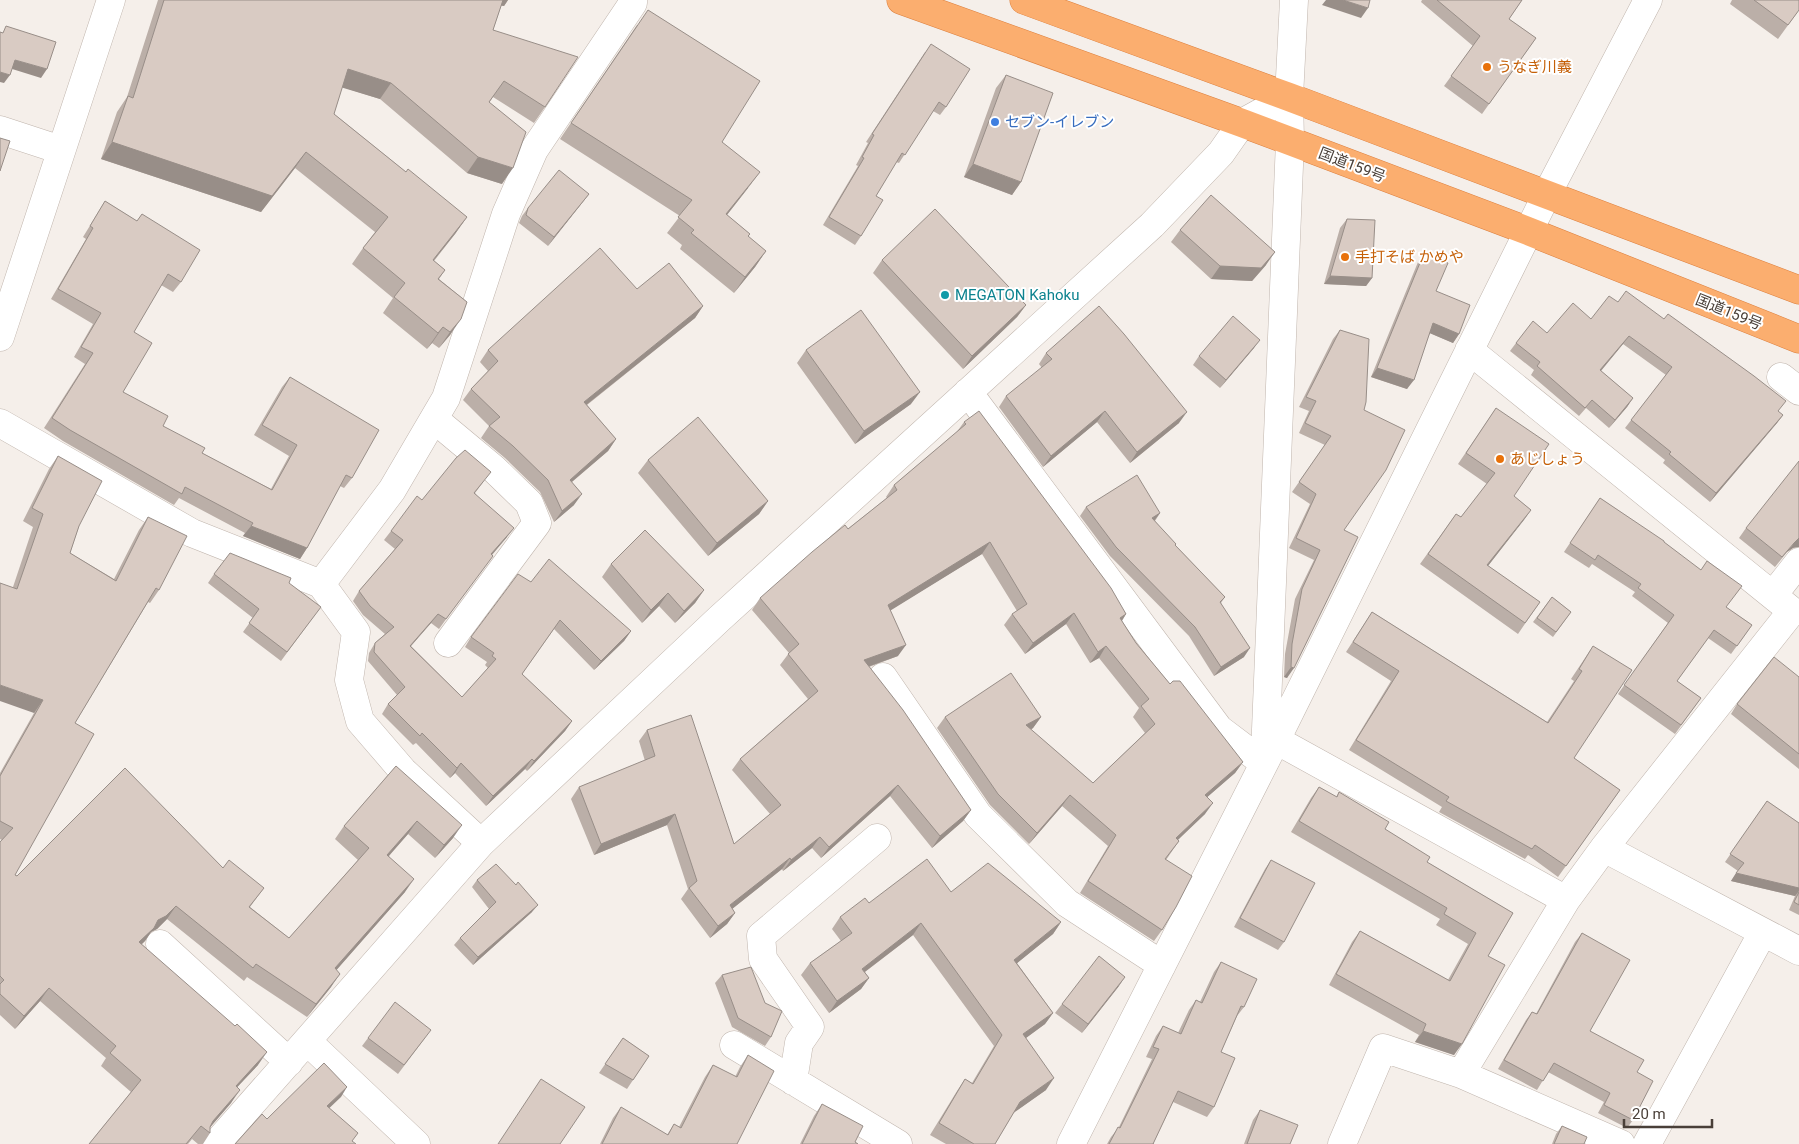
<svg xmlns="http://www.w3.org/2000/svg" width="1799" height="1144" font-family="Roboto,'Noto Sans JP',sans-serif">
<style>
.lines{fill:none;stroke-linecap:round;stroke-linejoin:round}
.street-casing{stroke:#c0b5ad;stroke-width:29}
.highway-casing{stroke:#db7f3e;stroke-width:29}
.street{stroke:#fff;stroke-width:28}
.highway{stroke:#fbae6f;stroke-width:28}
.wall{fill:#bbafa8}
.shaded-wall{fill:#988e88}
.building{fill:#d9cbc3;stroke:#988e88}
.food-dot{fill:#e8710a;stroke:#fff;stroke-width:2}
.shop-dot{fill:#3f7fe0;stroke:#fff;stroke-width:2}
.culture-dot{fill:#0f9aa8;stroke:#fff;stroke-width:2}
.labels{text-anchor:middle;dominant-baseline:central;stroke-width:4;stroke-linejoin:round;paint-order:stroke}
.food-label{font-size:15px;fill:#c56008;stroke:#fff;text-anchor:start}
.shop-label{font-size:15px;fill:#366cbe;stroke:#fff;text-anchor:start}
.street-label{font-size:15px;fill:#493f38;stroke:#fff}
.culture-label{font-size:15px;fill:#0d838f;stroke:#fff;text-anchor:start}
</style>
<rect width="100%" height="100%" fill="#f5efea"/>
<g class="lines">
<defs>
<path id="street" d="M 0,130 L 61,150
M 0,337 L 111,0
M 1469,350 L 1792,611 L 1604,848 L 1799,951
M 1781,377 L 1799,391
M 968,392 L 1219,729 L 1264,763
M 434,419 L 494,469 L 529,503 L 537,523 L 448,643
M 0,423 L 192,533 L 321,584 L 356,632 L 349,680 L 360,721 L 403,771 L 481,843
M 321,584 L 392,490 L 446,398 L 506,214 L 534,150 L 633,3 L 633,0
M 1773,595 L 1799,562
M 883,677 L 978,815 L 1067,903 L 1162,965
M 1276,740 L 1566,900 L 1604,848
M 1265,754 L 1290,141 L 1289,97 L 1294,0
M 160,944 L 289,1062
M 307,1041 L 416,1144
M 734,1045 L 898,1144
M 1461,1074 L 1621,1144
M 793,1081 L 799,1043 L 810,1027 L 763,959 L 761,936 L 877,838
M 216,1144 L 481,843 L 719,619 L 1152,225 L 1221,153 L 1242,123 L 1289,97
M 1071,1144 L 1276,740 L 1547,194 L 1648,0
M 1342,1144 L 1383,1048 L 1461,1074 L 1566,900
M 1647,1144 L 1763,932"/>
<path id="highway" d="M 901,0 L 1242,123 L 1528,231 L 1799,339
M 1024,0 L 1289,97 L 1799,290"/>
</defs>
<use href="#street" class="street-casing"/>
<use href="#highway" class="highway-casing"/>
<use href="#street" class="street"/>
<use href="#highway" class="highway"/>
</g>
<path class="wall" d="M 158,0 L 508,0 L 504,6 L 501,6 L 493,30 L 545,107 L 534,123 L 493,97 L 489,103 L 502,184 L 467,173 L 380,99 L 342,87 L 334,114 L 406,172 L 467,217 L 455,234 L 434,261 L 445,270 L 439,279 L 467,302 L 450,335 L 439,348 L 432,343 L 427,349 L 383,313 L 393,298 L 352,264 L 363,248 L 375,232 L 295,168 L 261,212 L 101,159 L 117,112 L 127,97 Z
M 1422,0 L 1522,0 L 1509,19 L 1536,38 L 1482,114 L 1444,86 L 1473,46 L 1421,2 Z
M 1732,0 L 1799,0 L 1799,10 L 1778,39 L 1730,4 Z
M 637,25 L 722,142 L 748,188 L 727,215 L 750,234 L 748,237 L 766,251 L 755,267 L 734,293 L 680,249 L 682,245 L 667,233 L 680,216 L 560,139 Z
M 925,52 L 946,107 L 940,115 L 933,111 L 899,163 L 896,162 L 876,196 L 861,236 L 855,245 L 823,225 L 858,166 L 856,165 L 868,143 L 866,142 Z
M 1006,75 L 1021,182 L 1012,195 L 964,177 L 996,88 Z
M 589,194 L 582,203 L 548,246 L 519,223 L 522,216 L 528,208 Z
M 105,201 L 137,221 L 142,214 L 181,282 L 173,292 L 161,285 L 134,332 L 123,392 L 163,426 L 202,453 L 271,489 L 289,456 L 254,435 L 282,387 L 290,377 L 352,478 L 344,488 L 340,486 L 307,548 L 300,559 L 243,536 L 245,533 L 179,498 L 174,505 L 63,441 L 44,428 L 85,364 L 74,357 L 93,324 L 51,299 L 86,239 L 83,237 Z
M 1347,219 L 1372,278 L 1366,286 L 1324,284 L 1340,228 Z
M 1180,230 L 1266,265 L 1252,281 L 1211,279 L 1171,242 Z
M 1424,253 L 1436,291 L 1459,334 L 1453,343 L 1430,333 L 1407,389 L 1371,377 L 1418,262 Z
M 882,260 L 1026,305 L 1017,317 L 963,369 L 873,273 Z
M 637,289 L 703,306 L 695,318 L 587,405 L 616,439 L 608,451 L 572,482 L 574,505 L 554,522 L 540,492 L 505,458 L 481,438 L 489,426 L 463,400 L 471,389 L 488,371 L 480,362 L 488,350 Z
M 1618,302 L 1783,415 L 1777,423 L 1710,502 L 1663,463 L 1665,460 L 1625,428 L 1666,375 L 1623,344 L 1601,371 L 1633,398 L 1627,407 L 1609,428 L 1586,408 L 1579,416 L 1531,375 L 1534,370 L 1510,351 L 1516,343 L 1591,319 Z
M 1340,330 L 1364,410 L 1344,530 L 1287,678 L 1284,677 L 1285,654 L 1295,599 L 1314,560 L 1289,548 L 1310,504 L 1292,492 L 1325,445 L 1299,433 L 1309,411 L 1299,407 L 1333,339 Z
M 1254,348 L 1220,388 L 1193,365 L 1199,356 Z
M 806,350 L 911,404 L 855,444 L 797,363 Z
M 1046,353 L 1179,423 L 1130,463 L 1097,422 L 1043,467 L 999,407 L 1006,396 L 1042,368 L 1039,364 Z
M 1496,408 L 1514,496 L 1531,510 L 1488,566 L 1540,602 L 1518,634 L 1420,564 L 1456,514 L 1461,517 L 1487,484 L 1458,464 Z
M 964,422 L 1126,614 L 1122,621 L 1136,643 L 1170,684 L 1243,762 L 1235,773 L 1207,797 L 1205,814 L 1178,840 L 1179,841 L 1166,860 L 1162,930 L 1154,941 L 1080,893 L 1108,846 L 1062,806 L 1029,844 L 990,805 L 937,728 L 945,717 L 1041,717 L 1033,728 L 1031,730 L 1093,783 L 1145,733 L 1133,717 L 1139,708 L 1099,658 L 1090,663 L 1066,624 L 1025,654 L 1004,625 L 1012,614 L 1017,611 L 982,554 L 890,610 L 898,656 L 869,667 L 971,810 L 963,821 L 932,848 L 890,796 L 821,858 L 812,848 L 783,871 L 782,869 L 732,909 L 735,913 L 727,924 L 710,938 L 681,899 L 688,889 L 667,825 L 594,855 L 571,799 L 579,787 L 645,761 L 639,741 L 647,730 L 734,844 L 770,814 L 732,770 L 740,759 L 808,699 L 780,665 L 789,653 L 752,610 L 760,598 L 887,498 L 886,497 L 894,485 L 956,433 Z
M 58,456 L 79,526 L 70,553 L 114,579 L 139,530 L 148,517 L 159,590 L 150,603 L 148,602 L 75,723 L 15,875 L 17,876 L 223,868 L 264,888 L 250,907 L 289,938 L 358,860 L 335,839 L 344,826 L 396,766 L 453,838 L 435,858 L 408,834 L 389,856 L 405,892 L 336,970 L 331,987 L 307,1017 L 247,977 L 244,981 L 167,919 L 157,929 L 151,932 L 145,941 L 141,944 L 258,1065 L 237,1087 L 231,1103 L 210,1127 L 210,1133 L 203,1144 L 198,1144 L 192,1139 L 188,1144 L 89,1144 L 131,1092 L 101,1066 L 106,1058 L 40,1001 L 15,1029 L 0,1015 L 0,842 L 2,840 L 0,839 L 0,773 L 34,713 L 13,587 L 33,527 L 23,521 L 49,469 Z
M 648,460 L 768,501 L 759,514 L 708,556 L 638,473 Z
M 484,481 L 475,493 L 507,537 L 492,555 L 439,629 L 431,623 L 411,646 L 462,697 L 488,668 L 485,665 L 487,662 L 465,647 L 471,637 L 531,582 L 631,631 L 624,641 L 594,670 L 554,629 L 522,674 L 572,721 L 565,731 L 527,771 L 525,769 L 486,806 L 455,773 L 450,778 L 416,743 L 413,745 L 382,714 L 388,704 L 397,695 L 368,661 L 369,653 L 375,643 L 385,634 L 363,615 L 353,601 L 359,591 L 395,549 L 384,540 L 391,531 L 422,500 Z
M 1600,498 L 1664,542 L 1726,607 L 1752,625 L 1731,654 L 1708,638 L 1677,681 L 1701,698 L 1675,734 L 1618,694 L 1668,623 L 1632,596 L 1635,592 L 1592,564 L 1589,568 L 1564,552 Z
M 1086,507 L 1160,513 L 1155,521 L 1175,545 L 1225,597 L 1221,603 L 1244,657 L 1214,676 L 1189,636 L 1110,556 L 1080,516 Z
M 1746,528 L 1793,548 L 1787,552 L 1775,567 L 1739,538 Z
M 611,564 L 704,590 L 695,603 L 675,623 L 659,606 L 642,623 L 602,577 Z
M 214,574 L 314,616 L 281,661 L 243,632 L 253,618 L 208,583 Z
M 1552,597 L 1571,612 L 1553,637 L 1533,622 Z
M 1372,612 L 1547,722 L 1574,681 L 1571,679 L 1593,646 L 1574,758 L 1620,790 L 1558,877 L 1528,855 L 1525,859 L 1439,812 L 1442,807 L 1349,750 L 1391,681 L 1346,652 Z
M 1799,677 L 1799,769 L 1731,714 L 1737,704 Z
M 1319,787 L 1336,797 L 1339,792 L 1385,829 L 1427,862 L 1513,913 L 1488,956 L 1454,1055 L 1415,1042 L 1419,1035 L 1329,985 L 1352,942 L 1360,931 L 1448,980 L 1468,944 L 1436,925 L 1440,919 L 1291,832 L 1311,798 Z
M 1767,801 L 1799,823 L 1799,915 L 1789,910 L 1795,896 L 1731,881 L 1738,871 L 1725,862 Z
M 1271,860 L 1284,942 L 1278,950 L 1234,927 L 1265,869 Z
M 477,880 L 532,912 L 473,965 L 454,945 L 460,938 L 489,909 L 472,887 Z
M 951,892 L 1061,922 L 1053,934 L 1017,963 L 1053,1013 L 1045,1024 L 1026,1038 L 1046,1090 L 1014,1112 L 995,1144 L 946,1144 L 930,1135 L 957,1091 L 965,1079 L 972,1083 L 994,1046 L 913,935 L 865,972 L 869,978 L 861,989 L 829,1013 L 801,975 L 810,963 L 841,941 L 832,929 L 840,917 L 869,903 Z
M 1582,933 L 1590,1031 L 1637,1072 L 1633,1120 L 1627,1128 L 1598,1113 L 1604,1102 L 1548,1072 L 1537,1090 L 1498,1069 L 1526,1020 L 1532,1012 L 1536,1014 L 1575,942 Z
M 1221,962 L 1244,1007 L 1237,1016 L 1221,1052 L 1214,1107 L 1207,1117 L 1173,1102 L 1153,1144 L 1154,1144 L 1107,1144 L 1111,1137 L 1119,1127 L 1152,1059 L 1146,1057 L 1156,1036 L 1163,1026 L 1178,1033 L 1189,1010 L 1196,1000 L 1200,1002 L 1214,972 Z
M 722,975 L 771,1037 L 765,1046 L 732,1027 L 715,983 Z
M 1119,986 L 1082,1033 L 1055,1013 L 1062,1004 Z
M 368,1038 L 425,1038 L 398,1074 L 362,1046 Z
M 623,1038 L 649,1056 L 627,1089 L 599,1073 Z
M 748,1055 L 737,1144 L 600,1144 L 613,1118 L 621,1107 L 667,1135 L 674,1124 L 679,1127 L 705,1077 L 713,1065 L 735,1077 L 740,1067 Z
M 822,1104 L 855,1142 L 858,1144 L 800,1144 L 814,1116 Z
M 1260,1110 L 1290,1144 L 1244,1144 L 1253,1120 Z
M 1562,1126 L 1584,1144 L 1552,1144 L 1556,1134 Z"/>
<path class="shaded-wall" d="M 499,0 L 508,0 L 504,6 L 496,4 Z
M 1326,0 L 1343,0 L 1368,8 L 1361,18 L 1322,5 Z
M 15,60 L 47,69 L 41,78 L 9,68 Z
M 348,69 L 391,83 L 380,99 L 337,86 Z
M 0,72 L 10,75 L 4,83 L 0,82 Z
M 112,142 L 306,152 L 295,168 L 261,212 L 101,159 Z
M 478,157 L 513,168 L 502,184 L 467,173 Z
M 973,164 L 1021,182 L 1012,195 L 964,177 Z
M 760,172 L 748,188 L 715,230 L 726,214 Z
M 589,194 L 582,203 L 548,246 L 554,237 Z
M 467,217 L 455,234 L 421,276 L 433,260 Z
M 766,251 L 755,267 L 734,293 L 745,277 Z
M 1275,252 L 1266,265 L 1252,281 L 1211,279 L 1220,266 Z
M 1330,276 L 1372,278 L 1366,286 L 1324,284 Z
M 1026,305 L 1017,317 L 963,369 L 972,356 Z
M 703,306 L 695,318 L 576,413 L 584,402 Z
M 461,319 L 450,335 L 439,348 L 450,332 Z
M 1433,323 L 1459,334 L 1453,343 L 1427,332 Z
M 443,327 L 432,343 L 427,349 L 438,333 Z
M 1629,336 L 1623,344 L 1594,379 L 1600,370 Z
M 1260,340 L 1254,348 L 1220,388 L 1226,380 Z
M 1377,368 L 1414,380 L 1407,389 L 1371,377 Z
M 920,392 L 911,404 L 855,444 L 864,431 Z
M 1633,398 L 1627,407 L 1609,428 L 1615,420 Z
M 1105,411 L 1097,422 L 1043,467 L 1051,456 Z
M 1187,412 L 1179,423 L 1130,463 L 1137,452 Z
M 1783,415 L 1777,423 L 1710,502 L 1716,493 Z
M 616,439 L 608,451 L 561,491 L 570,480 Z
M 582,494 L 574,505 L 554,522 L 562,511 Z
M 768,501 L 759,514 L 708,556 L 717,543 Z
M 1531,510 L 1524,520 L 1480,576 L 1487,565 Z
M 1160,513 L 1154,521 L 1152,518 Z
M 251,526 L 307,548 L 300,559 L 243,536 Z
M 514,528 L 507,537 L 484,564 L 491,554 Z
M 1799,538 L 1799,547 L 1793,548 L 1787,552 L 1775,567 L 1794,543 Z
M 990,542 L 982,554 L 880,617 L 888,605 Z
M 704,590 L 695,603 L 675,623 L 684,611 Z
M 668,593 L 659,606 L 642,623 L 651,610 Z
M 1074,613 L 1066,624 L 1025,654 L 1033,643 Z
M 438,614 L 431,623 L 403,655 L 410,646 Z
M 1126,614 L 1119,625 L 1120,618 Z
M 631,631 L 624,641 L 594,670 L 601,661 Z
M 906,645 L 898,656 L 856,671 L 864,660 Z
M 1106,646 L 1099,658 L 1090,663 L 1098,652 Z
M 1250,648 L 1244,657 L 1214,676 L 1221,667 Z
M 1291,667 L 1294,668 L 1287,678 L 1284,677 Z
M 0,685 L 43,700 L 34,713 L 0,701 Z
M 1041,717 L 1033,728 L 1018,737 L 1026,725 Z
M 572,721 L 565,731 L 527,771 L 534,761 Z
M 532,759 L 525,769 L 486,806 L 493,796 Z
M 1243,762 L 1235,773 L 1197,806 L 1205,795 Z
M 461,763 L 455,773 L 450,778 L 457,768 Z
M 898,785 L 890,796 L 821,858 L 829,847 Z
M 1070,795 L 1062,806 L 1029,844 L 1037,833 Z
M 1213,803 L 1205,814 L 1168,849 L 1176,838 Z
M 971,810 L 963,821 L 932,848 L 940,836 Z
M 675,814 L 667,825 L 594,855 L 601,844 Z
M 417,821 L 408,834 L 378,868 L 387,855 Z
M 462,825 L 453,838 L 435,858 L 444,845 Z
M 820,837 L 812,848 L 783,871 L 791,860 Z
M 790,858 L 782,869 L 722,917 L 730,905 Z
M 1736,873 L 1799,888 L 1799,891 L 1795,896 L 1731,881 Z
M 414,879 L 405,892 L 326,982 L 335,968 Z
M 538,905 L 532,912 L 473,965 L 478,957 Z
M 176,906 L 167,919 L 157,929 L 151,932 L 145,941 L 130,956 L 139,942 L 158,920 Z
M 735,913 L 727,924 L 710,938 L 718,926 Z
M 1061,922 L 1053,934 L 1006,972 L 1014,960 Z
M 921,923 L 913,935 L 854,980 L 862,969 Z
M 340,974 L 331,987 L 307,1017 L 316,1004 Z
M 1125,977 L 1119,986 L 1082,1033 L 1088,1024 Z
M 869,978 L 861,989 L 829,1013 L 837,1001 Z
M 49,988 L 40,1001 L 15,1029 L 24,1016 Z
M 1053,1013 L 1045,1024 L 1015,1046 L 1023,1034 Z
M 1423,1031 L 1462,1044 L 1454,1055 L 1415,1042 Z
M 267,1052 L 258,1065 L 226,1099 L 236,1086 Z
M 1054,1078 L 1046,1090 L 1012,1114 L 1020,1102 Z
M 347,1087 L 341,1097 L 321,1116 L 327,1106 Z
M 240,1090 L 231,1103 L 207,1131 L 213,1121 Z"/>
<path class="building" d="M 164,0 L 503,0 L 493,30 L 578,57 L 545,107 L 504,81 L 489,102 L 526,132 L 513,168 L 478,157 L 391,83 L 348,69 L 334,114 L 406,172 L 408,169 L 467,217 L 433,260 L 445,270 L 438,279 L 467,302 L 461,319 L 450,332 L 443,327 L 438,333 L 394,297 L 405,283 L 363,248 L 388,217 L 306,152 L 272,196 L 112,142 L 128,96 L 133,98 Z
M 1343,0 L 1370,0 L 1368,8 Z
M 1437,0 L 1522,0 L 1509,19 L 1536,38 L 1489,104 L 1451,76 L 1480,36 Z
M 1754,0 L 1799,0 L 1799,10 L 1788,25 Z
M 648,10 L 760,81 L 722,142 L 760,172 L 726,214 L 750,234 L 748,236 L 766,251 L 745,277 L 691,233 L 694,230 L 678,217 L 692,200 L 571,123 Z
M 6,26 L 56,42 L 47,69 L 15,60 L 10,75 L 0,72 L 0,32 L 3,33 Z
M 931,44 L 970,69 L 946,107 L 939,102 L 905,155 L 902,153 L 876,196 L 883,200 L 861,236 L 829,217 L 864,158 L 862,157 L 874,135 L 872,134 Z
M 1006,75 L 1053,93 L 1021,182 L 973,164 Z
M 0,138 L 10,141 L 0,171 Z
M 559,170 L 589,194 L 554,237 L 526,215 L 528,208 Z
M 1211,195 L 1275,252 L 1261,268 L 1220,266 L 1180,230 Z
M 105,201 L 137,221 L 142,214 L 200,250 L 181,282 L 168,274 L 134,332 L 152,343 L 123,392 L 168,416 L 163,426 L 205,448 L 202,453 L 272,490 L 297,445 L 262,425 L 290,377 L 379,430 L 352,478 L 346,475 L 307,548 L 251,526 L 253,523 L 185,487 L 182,494 L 70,430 L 52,418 L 93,353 L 81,347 L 101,313 L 58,289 L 93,228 L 90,226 Z
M 935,209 L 1026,305 L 972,356 L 882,260 Z
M 1347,219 L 1375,220 L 1372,278 L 1330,276 Z
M 600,248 L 637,289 L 669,263 L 703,306 L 584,402 L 616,439 L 570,480 L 582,494 L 562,511 L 548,480 L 513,446 L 489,426 L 500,417 L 471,389 L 498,361 L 488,350 Z
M 1424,253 L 1448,263 L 1436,291 L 1470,305 L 1459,334 L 1433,323 L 1414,380 L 1377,368 Z
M 1626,291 L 1664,319 L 1668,314 L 1754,376 L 1786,401 L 1778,411 L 1783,415 L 1716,493 L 1669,454 L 1671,452 L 1631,420 L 1672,367 L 1629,336 L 1600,370 L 1633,398 L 1615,420 L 1592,400 L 1585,408 L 1537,366 L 1540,362 L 1516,343 L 1533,321 L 1547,333 L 1573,303 L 1591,319 L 1609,296 L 1618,302 Z
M 1099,306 L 1124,334 L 1187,412 L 1137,452 L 1105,411 L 1051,456 L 1006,396 L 1052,359 L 1046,353 Z
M 861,310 L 920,392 L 864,431 L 806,350 Z
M 1233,316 L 1260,340 L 1226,380 L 1199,356 Z
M 1340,330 L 1369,339 L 1366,402 L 1364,410 L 1405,430 L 1386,470 L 1344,530 L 1358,537 L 1294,668 L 1291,667 L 1292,644 L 1302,589 L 1320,550 L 1296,538 L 1316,494 L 1299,482 L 1331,436 L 1305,423 L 1316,401 L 1306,397 Z
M 1496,408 L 1549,444 L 1514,496 L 1531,510 L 1487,565 L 1540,602 L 1525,623 L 1428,554 L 1456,514 L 1461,517 L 1495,473 L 1466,453 Z
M 979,411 L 1111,588 L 1126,614 L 1120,618 L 1136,643 L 1170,684 L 1173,681 L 1180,681 L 1243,762 L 1205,795 L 1213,803 L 1176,838 L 1179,841 L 1165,859 L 1192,876 L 1176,907 L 1162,930 L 1088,881 L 1116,835 L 1070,795 L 1037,833 L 998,794 L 945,717 L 1011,673 L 1041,717 L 1026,725 L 1093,783 L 1155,724 L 1141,706 L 1149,699 L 1106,646 L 1098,652 L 1074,613 L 1033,643 L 1012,614 L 1027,604 L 990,542 L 888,605 L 906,645 L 864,660 L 903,710 L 971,810 L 940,836 L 898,785 L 829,847 L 820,837 L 791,860 L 790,858 L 730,905 L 735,913 L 718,926 L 689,888 L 697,881 L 675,814 L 601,844 L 579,787 L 655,756 L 647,730 L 691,715 L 734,844 L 781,805 L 740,759 L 818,691 L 788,654 L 799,644 L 760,598 L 812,552 L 845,525 L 848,529 L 897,490 L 894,485 L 966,424 L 964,422 Z
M 698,417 L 768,501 L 717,543 L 648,460 Z
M 465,450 L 491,472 L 474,493 L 514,528 L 491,554 L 493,556 L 446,619 L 438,614 L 410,646 L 462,697 L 496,659 L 492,656 L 494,653 L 471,637 L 518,574 L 531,582 L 549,559 L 631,631 L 601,661 L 560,620 L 522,674 L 572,721 L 534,761 L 532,759 L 493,796 L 461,763 L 457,768 L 422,733 L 420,736 L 388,704 L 405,687 L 374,652 L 375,643 L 394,627 L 370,606 L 359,591 L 403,540 L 391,531 L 417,496 L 422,500 L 456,458 Z
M 58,456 L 102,481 L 79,526 L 70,553 L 116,581 L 148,517 L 187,536 L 159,590 L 156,588 L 75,723 L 94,734 L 15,875 L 17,876 L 125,768 L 223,868 L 229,860 L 264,888 L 249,907 L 289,938 L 369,848 L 344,826 L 396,766 L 462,825 L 444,845 L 417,821 L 387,855 L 414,879 L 335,968 L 340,974 L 316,1004 L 256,964 L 253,968 L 176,906 L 166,916 L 158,920 L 154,928 L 139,942 L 235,1026 L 237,1024 L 267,1052 L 236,1086 L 240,1090 L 213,1121 L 210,1127 L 210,1133 L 201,1126 L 186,1144 L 89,1144 L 141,1080 L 110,1053 L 116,1046 L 49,988 L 24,1016 L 0,994 L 0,984 L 4,980 L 0,976 L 0,842 L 13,828 L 0,821 L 0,776 L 43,700 L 0,685 L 0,583 L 17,589 L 43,514 L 32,508 Z
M 1799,461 L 1799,538 L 1794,543 L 1782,557 L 1746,528 Z
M 1137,475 L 1160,513 L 1152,518 L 1176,544 L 1175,545 L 1225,597 L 1220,602 L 1250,648 L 1221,667 L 1195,627 L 1116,547 L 1086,507 Z
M 1600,498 L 1664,541 L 1664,542 L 1701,570 L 1707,561 L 1742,586 L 1726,607 L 1752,625 L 1737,646 L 1714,630 L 1677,681 L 1701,698 L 1681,725 L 1624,685 L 1674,615 L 1638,588 L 1641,584 L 1598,555 L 1595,560 L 1570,543 Z
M 645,530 L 704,590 L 684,611 L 668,593 L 651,610 L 611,564 Z
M 230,553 L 291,578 L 289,583 L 321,607 L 287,652 L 249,623 L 259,609 L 214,574 Z
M 1552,597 L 1571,612 L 1556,632 L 1537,618 Z
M 1372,612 L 1548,723 L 1582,671 L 1579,669 L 1593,646 L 1632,670 L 1574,758 L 1620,790 L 1566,866 L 1535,845 L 1532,849 L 1446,801 L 1449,797 L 1356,740 L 1399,671 L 1353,642 Z
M 1774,657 L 1799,677 L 1799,754 L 1737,704 Z
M 1319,787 L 1337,797 L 1339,792 L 1389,822 L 1385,829 L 1430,857 L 1427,862 L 1513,913 L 1488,956 L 1505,965 L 1462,1044 L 1423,1031 L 1426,1024 L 1336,974 L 1360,931 L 1450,981 L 1476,933 L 1444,914 L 1447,908 L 1299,821 Z
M 1767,801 L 1799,823 L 1799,888 L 1736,873 L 1744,863 L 1730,854 Z
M 927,859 L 951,892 L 988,863 L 1061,922 L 1014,960 L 1053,1013 L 1023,1034 L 1054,1078 L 1020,1102 L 995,1144 L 974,1144 L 939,1123 L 965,1079 L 973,1084 L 1002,1035 L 921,923 L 862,969 L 869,978 L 837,1001 L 810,963 L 852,933 L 840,917 L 865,898 L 869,903 Z
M 1271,860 L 1315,883 L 1284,942 L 1240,918 Z
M 496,864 L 516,885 L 518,882 L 538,905 L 478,957 L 460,938 L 496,902 L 477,880 Z
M 1799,892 L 1799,905 L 1794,902 Z
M 1582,933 L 1630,960 L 1590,1031 L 1644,1060 L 1637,1072 L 1653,1081 L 1633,1120 L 1604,1105 L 1610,1093 L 1554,1063 L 1543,1081 L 1504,1060 L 1532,1012 L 1537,1014 Z
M 1099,956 L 1125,977 L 1088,1024 L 1062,1004 Z
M 1221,962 L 1257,979 L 1244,1007 L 1241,1006 L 1221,1052 L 1235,1058 L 1214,1107 L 1178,1091 L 1153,1144 L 1154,1144 L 1109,1144 L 1118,1127 L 1120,1128 L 1159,1049 L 1153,1047 L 1163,1026 L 1181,1034 L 1196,1000 L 1202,1003 Z
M 751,967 L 765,1003 L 782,1011 L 771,1037 L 738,1018 L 722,975 Z
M 395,1002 L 431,1030 L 404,1065 L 368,1038 Z
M 623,1038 L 649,1056 L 633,1080 L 605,1064 Z
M 748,1055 L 774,1071 L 737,1144 L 602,1144 L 621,1107 L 668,1135 L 674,1124 L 681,1128 L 713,1065 L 737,1077 Z
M 324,1063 L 347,1087 L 327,1106 L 358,1133 L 352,1141 L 356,1144 L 235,1144 L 262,1114 L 267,1119 Z
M 541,1079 L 585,1107 L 560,1144 L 498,1144 Z
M 822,1104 L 863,1126 L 855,1142 L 858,1144 L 802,1144 Z
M 1260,1110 L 1298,1125 L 1290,1144 L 1247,1144 Z
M 1562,1126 L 1587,1137 L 1584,1144 L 1554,1144 Z"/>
<g class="food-dot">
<circle cx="1487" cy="67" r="5"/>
<circle cx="1345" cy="257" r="5"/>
<circle cx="1500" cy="459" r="5"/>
</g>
<circle class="shop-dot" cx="995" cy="122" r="5"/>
<circle class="culture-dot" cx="945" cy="295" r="5"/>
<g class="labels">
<g class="food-label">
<text x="1497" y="67">うなぎ川義</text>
<text x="1355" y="257">手打そば かめや</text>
<text x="1510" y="459">あじしょう</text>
</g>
<g class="shop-label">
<text x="1005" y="122">セブン-イレブン</text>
</g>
<g class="street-label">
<text transform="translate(1352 165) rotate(21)">国道159号</text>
<text transform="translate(1729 312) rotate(22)">国道159号</text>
</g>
<g class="culture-label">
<text x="955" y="295">MEGATON Kahoku</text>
</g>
</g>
<path d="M1624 1119v8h88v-8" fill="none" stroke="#493f38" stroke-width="2.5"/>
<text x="1632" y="1119" font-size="15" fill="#493f38" stroke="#ffffff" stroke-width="4" paint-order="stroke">20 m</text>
</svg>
